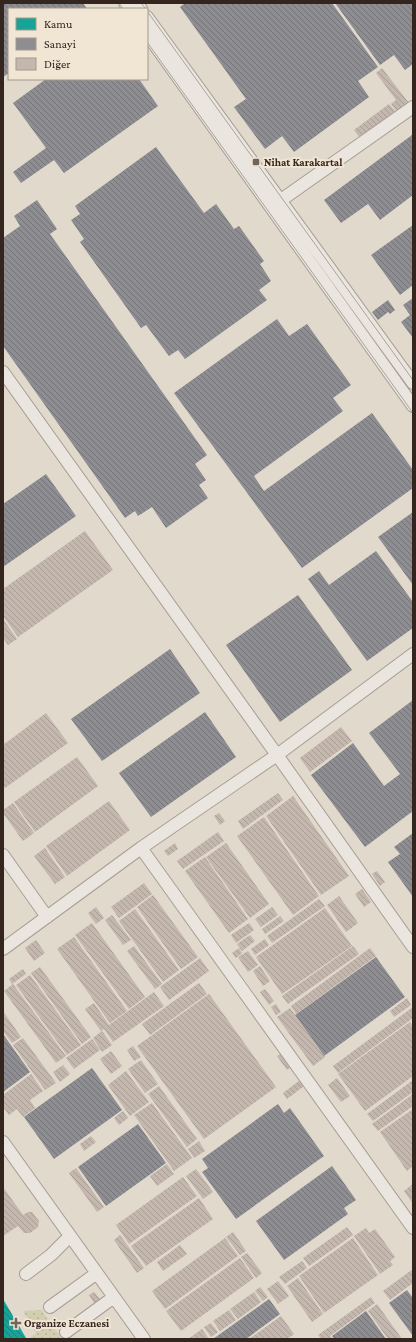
<svg xmlns="http://www.w3.org/2000/svg" width="416" height="1342" font-family="'Crimson Pro',serif">
<style>
.park{fill:url(#park-dots)}
.public{fill:url(#public-back-hatch)}
.industry{fill:url(#industry-back-hatch)}
.building{fill:url(#building-back-hatch)}
.lines{fill:none;stroke-linecap:round;stroke-linejoin:round}
.minor-casing{stroke:#a69e95;stroke-width:14}
.minor{stroke:#eae5de;stroke-width:12}
.tram{stroke:#a9a39e;stroke-width:1}
.poi-dot{fill:#71655c;stroke:#f1e5d3;stroke-width:1.5}
.labels{text-anchor:middle;dominant-baseline:central;stroke-width:4;stroke-linejoin:round;paint-order:stroke}
.poi-label{font-size:11px;font-weight:bold;fill:#34261f;stroke:#f1e5d3;text-anchor:start}
</style>
<defs>
<pattern id="park-dots" width="8" height="8" patternUnits="userSpaceOnUse"><rect width="8" height="8" fill="#d2cfb0"/><path d="M2 2h.1M6 6h.1" fill="none" stroke="#b5b297" stroke-width="1.8" stroke-linecap="round"/></pattern>
<pattern id="public-back-hatch" width="6" height="6" patternUnits="userSpaceOnUse"><rect width="6" height="6" fill="#17a398"/><path d="M-1 5l2 2M0 0l6 6M5-1l2 2" fill="none" stroke="#16857b"/></pattern>
<pattern id="industry-back-hatch" width="6" height="6" patternUnits="userSpaceOnUse"><rect width="6" height="6" fill="#8d8d92"/><path d="M-1 5l2 2M0 0l6 6M5-1l2 2" fill="none" stroke="#747377"/></pattern>
<pattern id="building-back-hatch" width="6" height="6" patternUnits="userSpaceOnUse"><rect width="6" height="6" fill="#c4b7ae"/><path d="M-1 5l2 2M0 0l6 6M5-1l2 2" fill="none" stroke="#a99d95"/></pattern>
</defs>
<rect width="100%" height="100%" fill="#e1d9cc"/>
<path class="park" d="M 42,1310 L 52,1327 L 65,1339 L 28,1339 L 36,1333 L 23,1311 Z"/>
<path class="public" d="M 3,1299 L 26,1338 L 24,1339 L 3,1339 Z"/>
<path class="industry" d="M 3,3 L 83,3 L 87,9 L 9,9 L 9,73 L 3,77 Z
M 185,3 L 332,3 L 378,67 L 358,81 L 369,97 L 294,152 L 282,136 L 265,149 L 234,107 L 246,99 L 180,7 Z
M 335,3 L 413,3 L 413,64 L 405,70 L 394,55 L 380,65 Z
M 46,79 L 139,79 L 158,106 L 64,173 L 54,160 L 21,183 L 13,172 L 46,148 L 13,103 Z
M 412,135 L 413,195 L 380,220 L 368,204 L 341,223 L 324,200 Z
M 156,147 L 204,213 L 216,204 L 234,229 L 239,226 L 264,261 L 260,264 L 271,281 L 259,290 L 267,300 L 185,359 L 178,350 L 169,356 L 146,325 L 141,328 L 80,242 L 84,239 L 71,220 L 80,214 L 75,206 Z
M 37,200 L 57,229 L 50,234 L 207,455 L 195,464 L 206,480 L 199,485 L 208,498 L 166,528 L 152,507 L 138,516 L 135,511 L 125,518 L 3,346 L 3,238 L 20,226 L 14,216 Z
M 413,225 L 413,285 L 400,295 L 371,255 Z
M 413,298 L 413,338 L 401,322 L 410,315 L 403,305 Z
M 388,300 L 395,310 L 390,314 L 388,312 L 378,320 L 372,312 Z
M 277,319 L 289,336 L 307,324 L 351,385 L 333,398 L 343,411 L 254,476 L 264,491 L 372,413 L 413,470 L 413,488 L 302,568 L 174,393 Z
M 46,474 L 76,516 L 3,567 L 3,504 Z
M 413,512 L 413,585 L 378,537 Z
M 376,551 L 413,602 L 413,628 L 367,661 L 308,579 L 319,571 L 329,585 Z
M 298,595 L 352,670 L 280,722 L 226,645 Z
M 170,649 L 200,693 L 102,761 L 71,719 Z
M 413,700 L 413,811 L 365,847 L 311,775 L 353,743 L 384,786 L 400,774 L 369,733 Z
M 205,712 L 236,757 L 151,817 L 119,773 Z
M 413,833 L 413,897 L 388,862 L 400,854 L 394,847 Z
M 376,957 L 405,997 L 324,1056 L 295,1015 Z
M 3,1034 L 30,1072 L 3,1092 Z
M 92,1068 L 122,1110 L 54,1159 L 24,1117 Z
M 278,1104 L 284,1113 L 290,1108 L 324,1156 L 236,1219 L 202,1172 L 208,1168 L 202,1159 Z
M 138,1124 L 166,1163 L 106,1206 L 78,1167 Z
M 332,1166 L 356,1200 L 344,1208 L 348,1214 L 284,1260 L 256,1221 Z
M 407,1290 L 413,1298 L 413,1336 L 389,1303 Z
M 269,1299 L 280,1314 L 246,1339 L 213,1339 Z
M 366,1311 L 386,1339 L 334,1339 L 332,1336 Z"/>
<path class="building" d="M 382,68 L 409,103 L 397,112 L 391,104 L 396,100 L 376,73 Z
M 389,104 L 395,111 L 360,138 L 354,130 Z
M 85,531 L 113,570 L 18,637 L 3,616 L 3,589 Z
M 3,619 L 17,639 L 8,645 L 3,638 Z
M 46,713 L 68,743 L 5,788 L 3,784 L 3,745 Z
M 341,727 L 352,741 L 310,772 L 300,758 Z
M 77,757 L 98,786 L 35,832 L 14,802 Z
M 278,793 L 283,800 L 243,829 L 238,821 Z
M 293,796 L 349,876 L 321,895 L 266,816 Z
M 109,801 L 130,830 L 67,876 L 46,846 Z
M 13,803 L 34,833 L 23,841 L 3,813 L 3,810 Z
M 219,813 L 225,821 L 220,825 L 214,816 Z
M 264,817 L 319,896 L 293,915 L 237,836 Z
M 218,832 L 224,841 L 183,869 L 177,861 Z
M 175,843 L 178,849 L 168,856 L 164,851 Z
M 226,843 L 269,904 L 250,918 L 206,857 Z
M 45,848 L 65,877 L 55,884 L 34,856 Z
M 205,857 L 248,919 L 229,933 L 185,871 Z
M 377,871 L 385,882 L 380,886 L 372,874 Z
M 144,883 L 152,894 L 119,918 L 111,907 Z
M 362,889 L 371,902 L 364,907 L 355,894 Z
M 153,895 L 198,957 L 181,969 L 137,907 Z
M 339,896 L 358,923 L 346,932 L 327,905 Z
M 319,899 L 325,906 L 272,943 L 267,936 Z
M 96,907 L 104,918 L 96,924 L 88,913 Z
M 272,907 L 278,915 L 261,927 L 255,919 Z
M 325,908 L 352,946 L 282,994 L 256,957 Z
M 135,909 L 179,970 L 163,982 L 119,921 Z
M 112,915 L 131,940 L 123,945 L 105,920 Z
M 280,916 L 284,921 L 265,934 L 262,929 Z
M 92,923 L 145,997 L 129,1009 L 75,935 Z
M 249,923 L 254,930 L 236,943 L 231,935 Z
M 250,935 L 255,941 L 242,951 L 237,944 Z
M 74,937 L 127,1011 L 110,1023 L 57,949 Z
M 265,939 L 269,945 L 255,955 L 251,949 Z
M 36,940 L 45,953 L 34,961 L 25,948 Z
M 134,946 L 162,984 L 155,989 L 127,951 Z
M 353,946 L 359,954 L 288,1004 L 282,996 Z
M 239,948 L 242,953 L 236,958 L 232,953 Z
M 370,948 L 376,956 L 296,1014 L 291,1006 Z
M 248,951 L 258,965 L 248,972 L 238,957 Z
M 200,958 L 209,971 L 169,1000 L 160,987 Z
M 260,966 L 270,981 L 263,986 L 253,971 Z
M 40,967 L 91,1037 L 82,1044 L 31,973 Z
M 23,969 L 26,974 L 12,984 L 9,979 Z
M 30,975 L 81,1045 L 67,1055 L 16,985 Z
M 199,983 L 207,994 L 150,1035 L 142,1024 Z
M 13,984 L 66,1056 L 56,1063 L 4,991 Z
M 265,989 L 274,1001 L 269,1005 L 260,992 Z
M 154,992 L 164,1006 L 113,1042 L 104,1029 L 101,1031 L 85,1009 L 94,1003 L 109,1025 Z
M 209,994 L 276,1087 L 204,1139 L 137,1046 Z
M 407,998 L 411,1005 L 394,1017 L 390,1011 Z
M 276,1004 L 281,1012 L 276,1015 L 271,1007 Z
M 413,1007 L 413,1018 L 338,1073 L 333,1066 Z
M 290,1008 L 325,1057 L 313,1066 L 277,1017 Z
M 3,1011 L 21,1037 L 12,1043 L 3,1031 Z
M 410,1022 L 413,1027 L 413,1076 L 365,1111 L 338,1074 Z
M 102,1031 L 112,1045 L 102,1052 L 93,1038 Z
M 23,1038 L 56,1083 L 45,1090 L 13,1045 Z
M 92,1039 L 100,1050 L 74,1069 L 66,1058 Z
M 133,1046 L 141,1057 L 134,1061 L 127,1050 Z
M 111,1051 L 122,1066 L 111,1074 L 100,1059 Z
M 283,1052 L 293,1065 L 287,1070 L 277,1056 Z
M 141,1060 L 158,1084 L 145,1093 L 128,1069 Z
M 63,1065 L 70,1074 L 60,1082 L 53,1072 Z
M 126,1071 L 149,1102 L 130,1116 L 108,1085 Z
M 31,1074 L 43,1091 L 30,1100 L 35,1108 L 23,1117 L 17,1109 L 9,1115 L 3,1107 L 3,1095 Z
M 337,1078 L 350,1096 L 341,1102 L 328,1085 Z
M 300,1080 L 304,1086 L 287,1099 L 283,1093 Z
M 413,1080 L 413,1092 L 373,1121 L 367,1114 Z
M 159,1086 L 197,1139 L 187,1147 L 148,1094 Z
M 413,1094 L 413,1106 L 378,1131 L 372,1124 Z
M 152,1103 L 192,1158 L 174,1171 L 134,1115 Z
M 413,1109 L 413,1166 L 407,1171 L 380,1132 Z
M 123,1111 L 128,1118 L 119,1125 L 114,1118 Z
M 91,1136 L 96,1142 L 84,1151 L 80,1144 Z
M 199,1141 L 205,1151 L 194,1158 L 188,1149 Z
M 167,1164 L 174,1174 L 157,1186 L 150,1176 Z
M 76,1168 L 104,1207 L 97,1212 L 69,1173 Z
M 196,1169 L 213,1192 L 203,1199 L 186,1176 Z
M 183,1177 L 197,1196 L 129,1244 L 116,1225 Z
M 413,1184 L 413,1204 L 404,1191 Z
M 3,1187 L 23,1215 L 28,1212 L 32,1212 L 39,1221 L 38,1227 L 30,1233 L 24,1233 L 18,1226 L 3,1236 Z
M 199,1198 L 213,1219 L 146,1266 L 131,1246 Z
M 347,1227 L 353,1235 L 309,1266 L 303,1258 Z
M 366,1228 L 369,1233 L 375,1229 L 395,1257 L 390,1261 L 393,1265 L 380,1274 L 354,1236 Z
M 233,1232 L 246,1251 L 240,1255 L 226,1237 Z
M 120,1235 L 144,1268 L 137,1273 L 114,1240 Z
M 225,1238 L 238,1256 L 165,1309 L 152,1291 Z
M 353,1238 L 378,1275 L 324,1313 L 299,1276 Z
M 180,1245 L 187,1254 L 163,1271 L 157,1262 Z
M 247,1253 L 262,1273 L 256,1278 L 241,1257 Z
M 240,1258 L 254,1278 L 181,1331 L 166,1311 Z
M 302,1261 L 307,1268 L 285,1284 L 279,1277 Z
M 413,1269 L 413,1283 L 390,1300 L 383,1291 Z
M 298,1278 L 323,1314 L 312,1322 L 287,1286 Z
M 278,1281 L 289,1296 L 278,1304 L 267,1289 Z
M 260,1287 L 268,1297 L 263,1301 L 255,1291 Z
M 94,1292 L 100,1299 L 94,1303 L 89,1295 Z
M 254,1292 L 261,1302 L 238,1319 L 230,1309 Z
M 371,1297 L 375,1303 L 330,1336 L 332,1339 L 321,1339 L 318,1335 Z
M 377,1304 L 402,1339 L 388,1339 L 368,1311 Z
M 229,1310 L 236,1320 L 220,1331 L 213,1321 Z
M 281,1316 L 294,1334 L 287,1339 L 249,1339 Z
M 211,1323 L 218,1332 L 211,1337 L 204,1327 Z
M 202,1329 L 209,1339 L 188,1339 Z"/>
<g class="lines">
<defs>
<path id="minor" d="M 125,3 L 129,9
M 137,3 L 141,9
M 147,17 L 413,383
M 147,34 L 413,406
M 274,205 L 413,107
M 3,372 L 277,755 L 413,947
M 141,848 L 413,1228
M 3,855 L 47,917
M 3,949 L 141,848 L 277,755 L 413,654
M 3,1142 L 144,1339
M 26,1274 L 51,1255 L 70,1236
M 50,1307 L 97,1273
M 66,1332 L 114,1297"/>
</defs>
<use href="#minor" class="minor-casing"/>
<use href="#minor" class="minor"/>
<path class="tram" d="M 119,3 L 123,9
M 141,3 L 146,9
M 147,11 L 413,380
M 147,42 L 413,413"/>
</g>
<g class="poi-dot">
<rect x="252" y="158" width="8" height="8" rx="2"/>
<path d="M14 1317h4v4h4v4h-4v4h-4v-4h-4v-4h4z"/>
</g>
<g class="labels">
<g class="poi-label">
<text x="264" y="162">Nihat Karakartal</text>
<text x="24" y="1323">Organize Eczanesi</text>
</g>
</g>
<rect width="416" height="1342" fill="none" stroke="#34261f" stroke-width="8"/>
<rect x="8" y="8" width="140" height="72" fill="#f1e5d3" stroke="#a5998b"/>
<rect x="16" y="18" width="20" height="12" fill="#17a398" stroke="#a5998b"/>
<text x="44" y="28" font-size="12" fill="#34261f">Kamu</text>
<rect x="16" y="38" width="20" height="12" fill="#8d8d92" stroke="#a5998b"/>
<text x="44" y="48" font-size="12" fill="#34261f">Sanayi</text>
<rect x="16" y="58" width="20" height="12" fill="#c4b7ae" stroke="#a5998b"/>
<text x="44" y="68" font-size="12" fill="#34261f">Diğer</text>
</svg>
